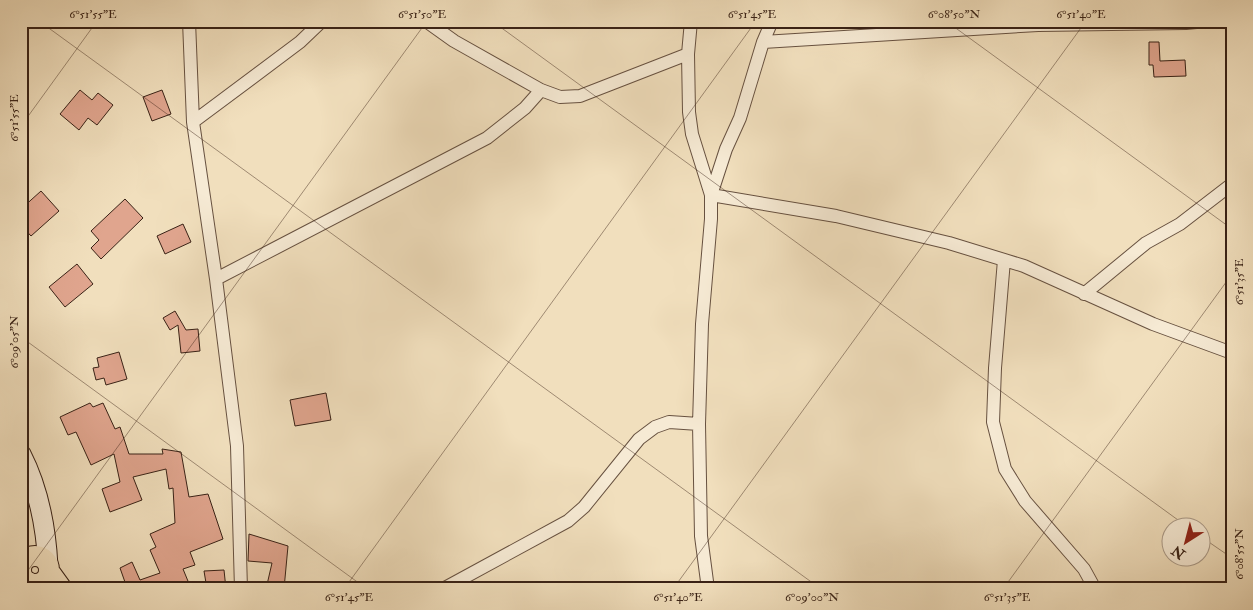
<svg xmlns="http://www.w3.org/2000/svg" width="1253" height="610" font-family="'IM FELL Double Pica',serif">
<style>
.building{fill:#e0a58e;stroke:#392216}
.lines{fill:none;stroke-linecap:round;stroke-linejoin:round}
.street-casing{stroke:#675140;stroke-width:14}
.secondary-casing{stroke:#392216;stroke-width:21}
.primary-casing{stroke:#392216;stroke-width:22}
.street{stroke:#f6ead4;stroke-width:12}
.secondary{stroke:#f6ead4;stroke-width:19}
.primary{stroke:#f1dfbd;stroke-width:20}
.ticks{fill:none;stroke:#392216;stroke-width:1;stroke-opacity:0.45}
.neatline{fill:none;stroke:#392216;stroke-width:2}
.ticks-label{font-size:12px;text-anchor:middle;fill:#392216}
</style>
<rect width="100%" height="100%" fill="#f1dfbd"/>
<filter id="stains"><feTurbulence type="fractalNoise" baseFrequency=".004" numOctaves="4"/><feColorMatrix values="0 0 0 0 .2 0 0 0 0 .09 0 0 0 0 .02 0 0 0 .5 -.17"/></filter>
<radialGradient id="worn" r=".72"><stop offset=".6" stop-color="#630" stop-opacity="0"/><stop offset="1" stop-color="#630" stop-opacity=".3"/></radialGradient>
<path class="building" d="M 1149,42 L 1159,42 L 1160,61 L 1185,60 L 1186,76 L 1154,77 L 1153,65 L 1149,65 Z
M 80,90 L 92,100 L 98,93 L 113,105 L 97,125 L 88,118 L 79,130 L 60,114 Z
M 162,90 L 171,114 L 152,121 L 143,97 Z
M 41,191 L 59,211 L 31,236 L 21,225 L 21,209 Z
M 125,199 L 143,218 L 101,259 L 91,248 L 99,240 L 91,231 Z
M 183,224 L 191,242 L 165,254 L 157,236 Z
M 77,264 L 93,284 L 65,307 L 49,287 Z
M 175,311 L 186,330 L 198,329 L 200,351 L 181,353 L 178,325 L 170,330 L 163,318 Z
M 119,352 L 127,379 L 106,385 L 104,378 L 96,380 L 93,368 L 99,367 L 97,358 Z
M 326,393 L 331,420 L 295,426 L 290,400 Z
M 90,403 L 93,407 L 103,403 L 115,429 L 120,427 L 129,454 L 163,454 L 162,449 L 181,452 L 189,497 L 208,494 L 223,539 L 190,552 L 195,565 L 183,569 L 190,586 L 182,589 L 120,589 L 120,587 L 126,585 L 120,568 L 132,562 L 140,580 L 160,573 L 150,550 L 156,547 L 150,534 L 175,523 L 173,488 L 169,489 L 166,469 L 133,477 L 142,500 L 110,512 L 102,489 L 120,482 L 114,454 L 91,465 L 76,432 L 68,435 L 60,417 Z
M 249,534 L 288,546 L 284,589 L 266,589 L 272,563 L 248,561 Z
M 224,570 L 226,589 L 207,589 L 204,571 Z"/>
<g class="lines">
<defs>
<path id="street" d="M 189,21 L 193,122 L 216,279 L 237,446 L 241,589
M 426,21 L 454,41 L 541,90 L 560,97 L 580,96 L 688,54
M 691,21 L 688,54 L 689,112 L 692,134 L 711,195 L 711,219 L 702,324 L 699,424 L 701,536 L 708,589
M 772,21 L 763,42 L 740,118 L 726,149 L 711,195 L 836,216 L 949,243 L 1024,266 L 1153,324 L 1232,353
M 763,42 L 1038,25 L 1186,23 L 1207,21
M 193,122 L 300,42 L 322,21
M 1004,260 L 995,368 L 993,422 L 1005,469 L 1025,501 L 1084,569 L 1095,589
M 216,279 L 487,138 L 525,108 L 541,90
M 1084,294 L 1146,243 L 1180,224 L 1232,184
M 443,589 L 568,521 L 584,507 L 639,439 L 655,427 L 669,422 L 699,424"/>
<path id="secondary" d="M 21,454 C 39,489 46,527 48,566
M 21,584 L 29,582"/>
<path id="primary" d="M21 570a14 14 0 1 1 28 0a14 14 0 1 1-28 0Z
M 49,571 L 62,589"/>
</defs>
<use href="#street" class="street-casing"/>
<use href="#secondary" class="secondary-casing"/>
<use href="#primary" class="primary-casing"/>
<use href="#street" class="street"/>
<use href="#secondary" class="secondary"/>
<use href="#primary" class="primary"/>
</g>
<path class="ticks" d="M 39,21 L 821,589M 492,21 L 1189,528M 946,21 L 1232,229M 21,126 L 97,21M 21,337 L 367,589M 1200,536 L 1232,558M 21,580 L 427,21M 344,589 L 756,21M 673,589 L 1086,21M 1003,589 L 1232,274"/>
<rect width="1253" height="610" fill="none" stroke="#f1dfbd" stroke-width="55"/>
<g transform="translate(1186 542) rotate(216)"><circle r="24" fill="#f6ead4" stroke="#aa9a88"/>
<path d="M0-4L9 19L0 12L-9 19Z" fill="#8f2418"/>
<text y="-8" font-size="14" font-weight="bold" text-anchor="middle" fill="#392216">N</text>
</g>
<rect x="28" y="28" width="1198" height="554" class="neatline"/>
<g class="ticks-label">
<text x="93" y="18">6°51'55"E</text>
<text x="422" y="18">6°51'50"E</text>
<text x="752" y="18">6°51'45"E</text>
<text x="954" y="18">6°08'50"N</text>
<text x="1081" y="18">6°51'40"E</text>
<text transform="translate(14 118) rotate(-90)" y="4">6°51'55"E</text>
<text transform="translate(1239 282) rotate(-90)" y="4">6°51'35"E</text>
<text transform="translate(14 342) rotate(-90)" y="4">6°09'05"N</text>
<text transform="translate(1239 554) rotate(-90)" y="4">6°08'55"N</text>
<text x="349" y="601">6°51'45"E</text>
<text x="678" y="601">6°51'40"E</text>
<text x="812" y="601">6°09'00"N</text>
<text x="1007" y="601">6°51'35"E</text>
</g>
<rect width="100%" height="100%" filter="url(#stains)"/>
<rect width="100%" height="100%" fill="url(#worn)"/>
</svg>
